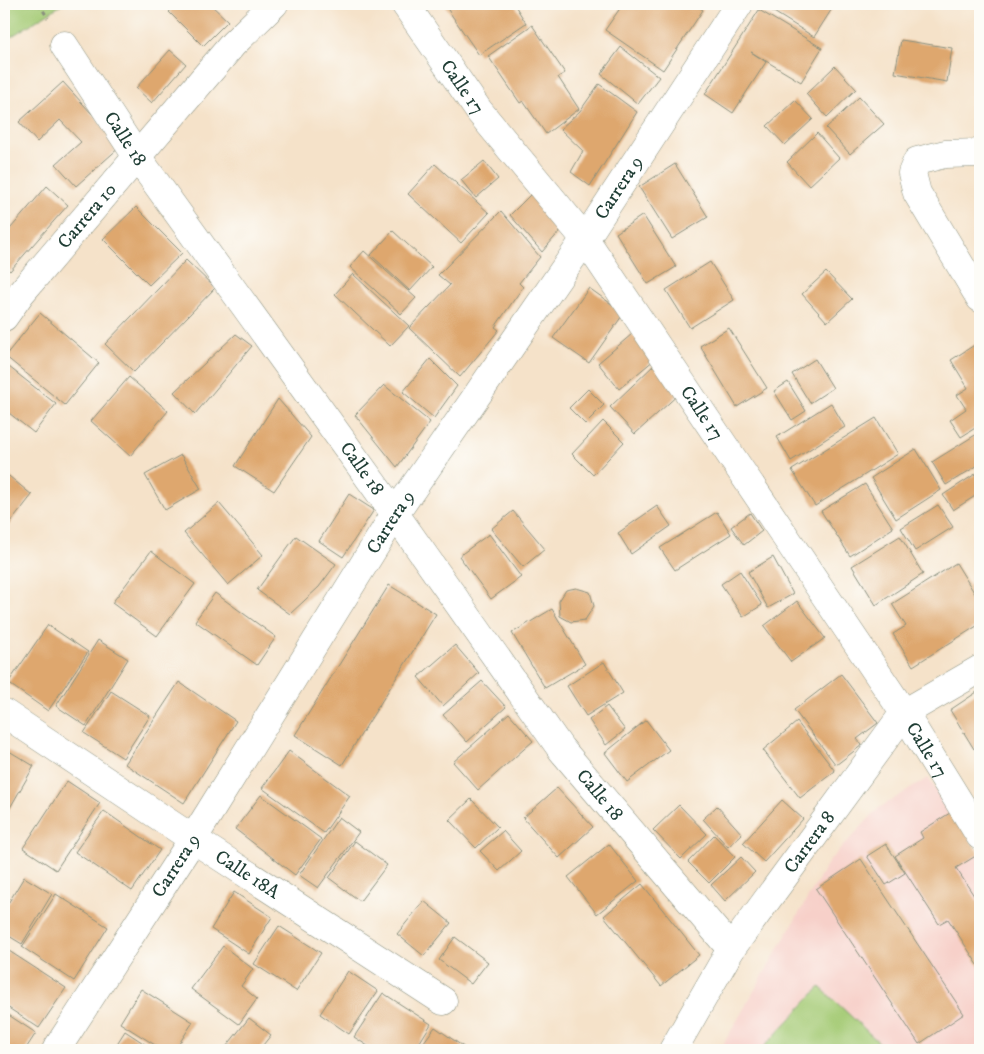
<svg xmlns="http://www.w3.org/2000/svg" width="984" height="1054" font-family="'IM FELL DW Pica',serif">
<style>
.built{fill:#f7d0c9}
.green{fill:#a5cb76;stroke:#628455}
.building{fill:#dea76e}
.lines{fill:none;stroke-linecap:round;stroke-linejoin:round}
.minor-casing{stroke:#8a907e;stroke-width:29}
.path{stroke:#8a907e;stroke-width:3;stroke-dasharray:4 4;stroke-linecap:butt}
.minor{stroke:#fff;stroke-width:28}
.labels{text-anchor:middle;dominant-baseline:central;stroke-width:4;stroke-linejoin:round;paint-order:stroke}
.street-label{font-size:19px;fill:#1f3d34;stroke:#fdfcf7}
</style>
<rect width="100%" height="100%" fill="#fdfcf7"/>
<filter id="ink" filterUnits="userSpaceOnUse"><feTurbulence type="fractalNoise" baseFrequency=".02" numOctaves="2"/><feDisplacementMap in="SourceGraphic" scale="10" xChannelSelector="R" yChannelSelector="G"/><feConvolveMatrix kernelMatrix="1 2 1 2 8 2 1 2 1" color-interpolation-filters="sRGB"/></filter>
<filter id="wash" filterUnits="userSpaceOnUse"><feTurbulence type="fractalNoise" baseFrequency=".0096" numOctaves="4" result="noise"/><feDisplacementMap in="SourceGraphic" scale="20" xChannelSelector="R" yChannelSelector="G"/><feGaussianBlur stdDeviation="1.12" result="paint"/><feColorMatrix in="noise" values="0 0 0 0 0 0 0 0 0 0 0 0 0 0 0 0 0 1.4 0 .05"/><feComposite in="paint" operator="in"/></filter>
<g filter="url(#wash)">
<rect width="100%" height="100%" fill="#f5e2c9"/>
<path class="built" d="M 928,778 L 980,856 L 980,1050 L 720,1050 L 829,861 L 879,808 Z"/>
<path class="green" d="M 4,4 L 63,4 L 4,41 Z
M 820,987 L 887,1050 L 761,1050 Z"/>
<g id="blocks">
<path class="building" d="M 177,4 L 210,4 L 228,21 L 203,46 L 169,12 Z
M 444,4 L 514,4 L 526,23 L 479,55 Z
M 623,4 L 694,4 L 703,10 L 663,70 L 605,30 Z
M 761,4 L 835,4 L 814,37 Z
M 759,10 L 822,48 L 801,82 L 751,52 L 766,62 L 733,113 L 705,94 Z
M 532,25 L 565,73 L 558,77 L 579,109 L 546,134 L 523,101 L 520,103 L 488,56 Z
M 901,40 L 952,48 L 947,82 L 895,73 Z
M 621,47 L 659,77 L 638,104 L 601,74 Z
M 170,50 L 186,64 L 152,103 L 136,88 Z
M 835,66 L 856,89 L 827,117 L 806,94 Z
M 63,82 L 121,146 L 76,186 L 56,164 L 81,142 L 60,120 L 37,142 L 19,122 Z
M 599,84 L 637,112 L 590,186 L 571,172 L 583,151 L 560,129 L 580,111 Z
M 859,97 L 884,124 L 850,154 L 826,128 Z
M 795,100 L 813,119 L 785,145 L 767,126 Z
M 817,133 L 839,158 L 809,186 L 787,162 Z
M 484,161 L 498,179 L 476,198 L 461,180 Z
M 435,164 L 489,213 L 461,243 L 408,194 Z
M 675,164 L 708,217 L 672,239 L 639,187 Z
M 47,186 L 68,205 L 10,271 L 4,266 L 4,236 Z
M 535,190 L 566,224 L 542,252 L 510,215 Z
M 136,207 L 182,253 L 149,285 L 103,239 Z
M 501,211 L 540,257 L 519,283 L 523,287 L 495,327 L 499,330 L 460,377 L 409,328 L 450,285 L 438,275 Z
M 643,215 L 676,267 L 648,284 L 616,233 Z
M 393,231 L 432,267 L 410,291 L 371,255 Z
M 364,251 L 416,298 L 401,314 L 350,267 Z
M 186,260 L 215,288 L 134,372 L 105,344 Z
M 710,262 L 734,300 L 690,328 L 666,290 Z
M 826,272 L 852,299 L 827,322 L 802,294 Z
M 353,274 L 409,326 L 390,346 L 335,294 Z
M 589,288 L 624,313 L 589,363 L 553,338 Z
M 40,313 L 99,363 L 65,405 L 5,356 Z
M 729,328 L 767,388 L 737,407 L 700,346 Z
M 236,334 L 252,346 L 195,414 L 174,392 Z
M 632,334 L 654,360 L 619,389 L 598,363 Z
M 976,344 L 980,351 L 980,425 L 961,437 L 950,420 L 966,409 L 957,395 L 968,388 L 951,360 Z
M 430,359 L 457,386 L 434,418 L 403,392 Z
M 815,359 L 833,388 L 810,403 L 792,374 Z
M 4,363 L 56,404 L 34,433 L 4,409 Z
M 655,364 L 681,392 L 635,434 L 610,407 Z
M 129,377 L 168,411 L 130,456 L 91,421 Z
M 788,382 L 806,411 L 792,420 L 774,391 Z
M 384,385 L 430,422 L 397,467 L 355,415 Z
M 588,389 L 604,405 L 585,424 L 569,408 Z
M 278,399 L 311,437 L 274,491 L 235,466 Z
M 831,403 L 845,427 L 791,461 L 777,437 Z
M 876,418 L 898,454 L 815,506 L 792,470 Z
M 603,421 L 624,442 L 593,475 L 572,454 Z
M 980,432 L 980,464 L 946,485 L 932,462 Z
M 916,449 L 941,490 L 896,519 L 871,478 Z
M 181,455 L 201,489 L 165,510 L 145,475 Z
M 980,471 L 980,493 L 953,510 L 943,495 Z
M 4,472 L 32,495 L 4,531 Z
M 865,484 L 893,528 L 850,556 L 821,511 Z
M 349,494 L 374,510 L 343,557 L 319,541 Z
M 219,503 L 263,555 L 228,585 L 184,533 Z
M 938,505 L 953,527 L 915,551 L 901,528 Z
M 657,506 L 671,526 L 631,554 L 618,533 Z
M 513,511 L 545,549 L 523,567 L 491,529 Z
M 717,512 L 731,534 L 675,570 L 660,548 Z
M 750,513 L 762,531 L 744,545 L 731,527 Z
M 489,534 L 521,577 L 491,599 L 459,556 Z
M 296,536 L 336,564 L 319,587 L 290,614 L 257,590 Z
M 900,536 L 923,574 L 876,605 L 852,566 Z
M 151,551 L 195,584 L 157,636 L 112,603 Z
M 773,557 L 793,594 L 768,608 L 748,572 Z
M 956,563 L 980,602 L 980,624 L 913,666 L 893,634 L 906,626 L 892,604 Z
M 740,571 L 762,605 L 743,617 L 721,584 Z
M 389,585 L 436,614 L 342,765 L 295,735 Z
M 576,588 L 590,592 L 594,606 L 585,620 L 571,622 L 560,616 L 559,601 L 566,590 Z
M 215,593 L 276,637 L 257,665 L 195,621 Z
M 797,601 L 825,638 L 791,662 L 764,626 Z
M 552,609 L 585,664 L 545,688 L 512,633 Z
M 48,625 L 88,652 L 48,711 L 8,683 Z
M 98,640 L 128,659 L 86,726 L 56,706 Z
M 455,645 L 479,673 L 443,706 L 418,677 Z
M 604,662 L 623,693 L 586,716 L 567,686 Z
M 841,674 L 878,723 L 857,739 L 862,745 L 836,765 L 794,710 Z
M 482,681 L 506,707 L 467,742 L 443,715 Z
M 179,682 L 236,721 L 184,803 L 125,764 Z
M 980,690 L 980,745 L 974,749 L 950,710 Z
M 111,691 L 150,716 L 123,758 L 84,733 Z
M 607,706 L 625,730 L 606,745 L 589,720 Z
M 509,713 L 533,741 L 478,790 L 453,762 Z
M 646,720 L 669,750 L 627,782 L 605,753 Z
M 797,722 L 835,771 L 800,798 L 763,750 Z
M 4,748 L 34,766 L 7,813 L 4,811 Z
M 289,751 L 350,796 L 324,833 L 262,788 Z
M 67,781 L 100,803 L 56,870 L 23,848 Z
M 557,788 L 593,827 L 559,858 L 523,818 Z
M 261,795 L 321,839 L 295,875 L 235,829 Z
M 471,799 L 498,827 L 476,848 L 449,820 Z
M 782,800 L 803,819 L 764,862 L 743,843 Z
M 679,805 L 707,834 L 681,859 L 653,830 Z
M 717,806 L 742,834 L 728,847 L 703,819 Z
M 104,811 L 160,850 L 132,891 L 75,852 Z
M 953,811 L 979,854 L 956,868 L 980,905 L 980,968 L 948,919 L 939,924 L 895,856 L 923,838 L 920,832 Z
M 339,817 L 359,832 L 318,888 L 299,875 Z
M 503,831 L 521,851 L 499,871 L 480,851 Z
M 714,835 L 735,857 L 709,883 L 688,862 Z
M 355,841 L 387,865 L 360,901 L 329,878 Z
M 609,844 L 638,881 L 597,914 L 568,877 Z
M 886,844 L 905,873 L 886,885 L 867,856 Z
M 741,857 L 755,872 L 725,901 L 711,885 Z
M 861,859 L 964,1014 L 919,1044 L 816,889 Z
M 24,877 L 52,894 L 22,944 L 4,933 L 4,910 Z
M 642,884 L 699,955 L 661,986 L 604,916 Z
M 234,892 L 272,917 L 249,954 L 211,929 Z
M 56,894 L 108,927 L 74,981 L 22,947 Z
M 424,901 L 451,923 L 424,956 L 397,934 Z
M 279,926 L 321,953 L 296,991 L 254,964 Z
M 455,937 L 488,962 L 471,984 L 439,960 Z
M 223,946 L 253,969 L 241,986 L 257,999 L 239,1024 L 191,989 Z
M 9,951 L 66,988 L 39,1028 L 4,1005 L 4,959 Z
M 348,971 L 378,991 L 349,1034 L 320,1014 Z
M 141,989 L 193,1022 L 175,1050 L 163,1050 L 120,1023 Z
M 383,993 L 431,1024 L 415,1050 L 374,1050 L 354,1037 Z
M 4,1012 L 36,1033 L 25,1050 L 4,1050 Z
M 249,1018 L 271,1035 L 259,1050 L 231,1050 L 226,1047 Z
M 435,1027 L 465,1048 L 463,1050 L 418,1050 Z
M 125,1031 L 154,1050 L 113,1050 Z"/>
</g>
</g>
<g filter="url(#ink)">
<use href="#blocks" fill-opacity="0" stroke="#8a907e" stroke-width="1"/>
<g class="lines">
<defs>
<g id="minor">
<path id="s1" d="M 405,4 L 479,111 L 585,239 L 904,713 L 980,836"/>
<path id="s2" d="M 64,45 L 138,158 L 395,514 L 561,749 L 731,949"/>
<path d="M 980,153 L 945,154 L 917,161 L 912,173 L 917,193 L 980,298"/>
<path id="s3" d="M 4,317 L 21,293 L 233,44 L 274,4"/>
<path id="s4" d="M 4,713 L 193,839 L 443,1001"/>
<path id="s5" d="M 56,1050 L 193,839 L 395,514 L 585,239 L 739,4"/>
<path id="s6" d="M 673,1050 L 731,949 L 904,713 L 980,669"/>
</g>
</defs>
<use href="#minor" class="minor-casing"/>
<path class="path" d="M 39,4 L 48,18"/>
<use href="#minor" class="minor"/>
</g>
</g>
<g class="labels">
<g class="street-label">
<text stroke="none"><textPath href="#s1" startOffset="101">Calle 17</textPath></text>
<text stroke="none"><textPath href="#s2" startOffset="112">Calle 18</textPath></text>
<text stroke="none"><textPath href="#s5" startOffset="1030">Carrera 9</textPath></text>
<text stroke="none"><textPath href="#s3" startOffset="131">Carrera 10</textPath></text>
<text stroke="none"><textPath href="#s1" startOffset="506">Calle 17</textPath></text>
<text stroke="none"><textPath href="#s2" startOffset="518">Calle 18</textPath></text>
<text stroke="none"><textPath href="#s5" startOffset="625">Carrera 9</textPath></text>
<text stroke="none"><textPath href="#s1" startOffset="911">Calle 17</textPath></text>
<text stroke="none"><textPath href="#s2" startOffset="922">Calle 18</textPath></text>
<text stroke="none"><textPath href="#s6" startOffset="249">Carrera 8</textPath></text>
<text stroke="none"><textPath href="#s5" startOffset="220">Carrera 9</textPath></text>
<text stroke="none"><textPath href="#s4" startOffset="292">Calle 18A</textPath></text>
</g>
</g>
<rect width="984" height="1054" fill="none" stroke="#fdfcf7" stroke-width="20"/>
</svg>
